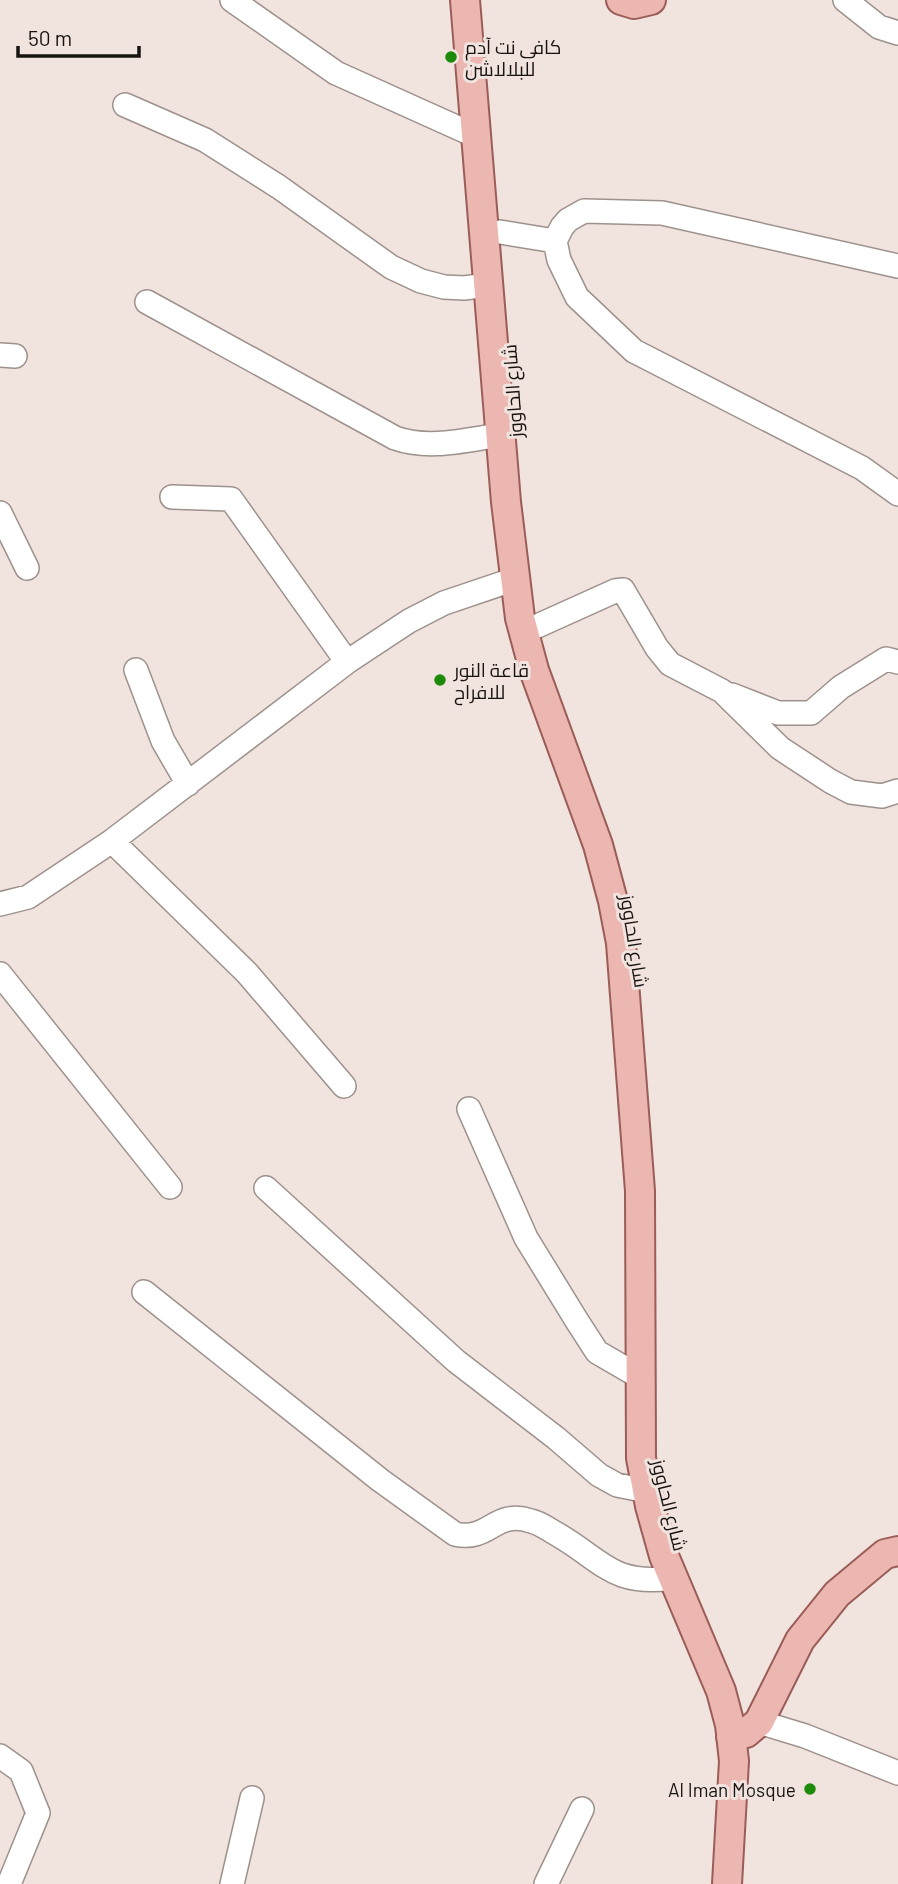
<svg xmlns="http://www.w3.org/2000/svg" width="898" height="1884" font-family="Barlow,Cairo,sans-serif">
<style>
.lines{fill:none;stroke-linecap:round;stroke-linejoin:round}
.minor-casing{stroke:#9d918c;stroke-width:26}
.major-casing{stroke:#9a5d57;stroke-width:32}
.minor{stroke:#fff;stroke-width:23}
.major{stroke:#ecb6b1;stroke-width:28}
.poi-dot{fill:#1c8a0a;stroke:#f1e3de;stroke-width:2.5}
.labels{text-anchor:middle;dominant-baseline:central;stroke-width:6;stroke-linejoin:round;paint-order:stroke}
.poi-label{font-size:19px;fill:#171311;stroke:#f1e3de;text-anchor:start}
.street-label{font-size:19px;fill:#171311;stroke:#f1e3de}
</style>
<rect width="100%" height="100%" fill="#f1e3de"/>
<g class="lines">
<defs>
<path id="minor" d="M 232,0 L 336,73 L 476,136
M 845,0 L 879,27 L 898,33
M 125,105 L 205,140 L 279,187 L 391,267 L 421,281 L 444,287 L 464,288 L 487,285
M 500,232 L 555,241 L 559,260 L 577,297 L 634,351 L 862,468 L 898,494
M 555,241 L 562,227 L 568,220 L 584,211 L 662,213 L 898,266
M 147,302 L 395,438 C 429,450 465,440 500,435
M 0,355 L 15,356
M 172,497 L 231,499 L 347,662
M 0,513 L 27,568
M 524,632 L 615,591 L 623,590 L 657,648 L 670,664 L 722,691 L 780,748 L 830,781 L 851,792 L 882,796 L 898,791
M 136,670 L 163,741 L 188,784
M 732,695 L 778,713 L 811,713 L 841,687 L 886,659 L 898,662
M 112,841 L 247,973 L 344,1086
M 0,904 L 28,897 L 112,841 L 347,662 L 409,621 L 444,603 L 515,579
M 0,974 L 170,1187
M 469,1109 L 526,1238 L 577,1321 L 597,1352 L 640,1377
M 266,1188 L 456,1361 L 556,1438 L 599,1475 L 617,1485 L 647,1491
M 144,1292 L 380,1480 L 455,1534 C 490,1542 494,1509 531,1521 C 540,1523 548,1529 555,1533 C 604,1561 611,1586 673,1578
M 759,1722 L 805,1736 L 898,1773
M 0,1756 L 21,1771 L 38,1813 L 9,1884
M 232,1884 L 252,1798
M 546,1884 L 582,1809"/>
<path id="major" d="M 465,0 L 506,502 L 520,618 L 534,670 L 598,845 L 613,901 L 621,943 L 640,1191 L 641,1458 L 650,1506 L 664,1556 L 721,1691 L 730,1725 L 734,1761 L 727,1884
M 621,0 L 634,4 L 651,0
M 731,1737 L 746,1733 L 759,1722 L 800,1640 L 837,1594 L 885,1554 L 898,1551"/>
</defs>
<use href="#minor" class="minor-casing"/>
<use href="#major" class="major-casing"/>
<use href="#minor" class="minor"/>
<use href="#major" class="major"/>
</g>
<g class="poi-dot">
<circle cx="451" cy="57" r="7"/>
<circle cx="440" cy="680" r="7"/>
<circle cx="810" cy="1789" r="7"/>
</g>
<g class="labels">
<g class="poi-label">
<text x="465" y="46">كافي نت آدم<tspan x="465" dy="22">للبلالاشن</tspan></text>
<text x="454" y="669">قاعة النور<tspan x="454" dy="22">للافراح</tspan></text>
<text x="796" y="1789" text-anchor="end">Al Iman Mosque</text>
</g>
<g class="street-label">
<text transform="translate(512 391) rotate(-94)">شارع الحاووز</text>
<text transform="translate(635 941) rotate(81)">شارع الحاووز</text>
<text transform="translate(670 1505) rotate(76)">شارع الحاووز</text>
</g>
</g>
<path d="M18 46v10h121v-10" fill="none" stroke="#171311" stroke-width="3.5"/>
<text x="28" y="46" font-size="21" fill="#171311" stroke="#f1e3de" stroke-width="5" paint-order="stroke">50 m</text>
</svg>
